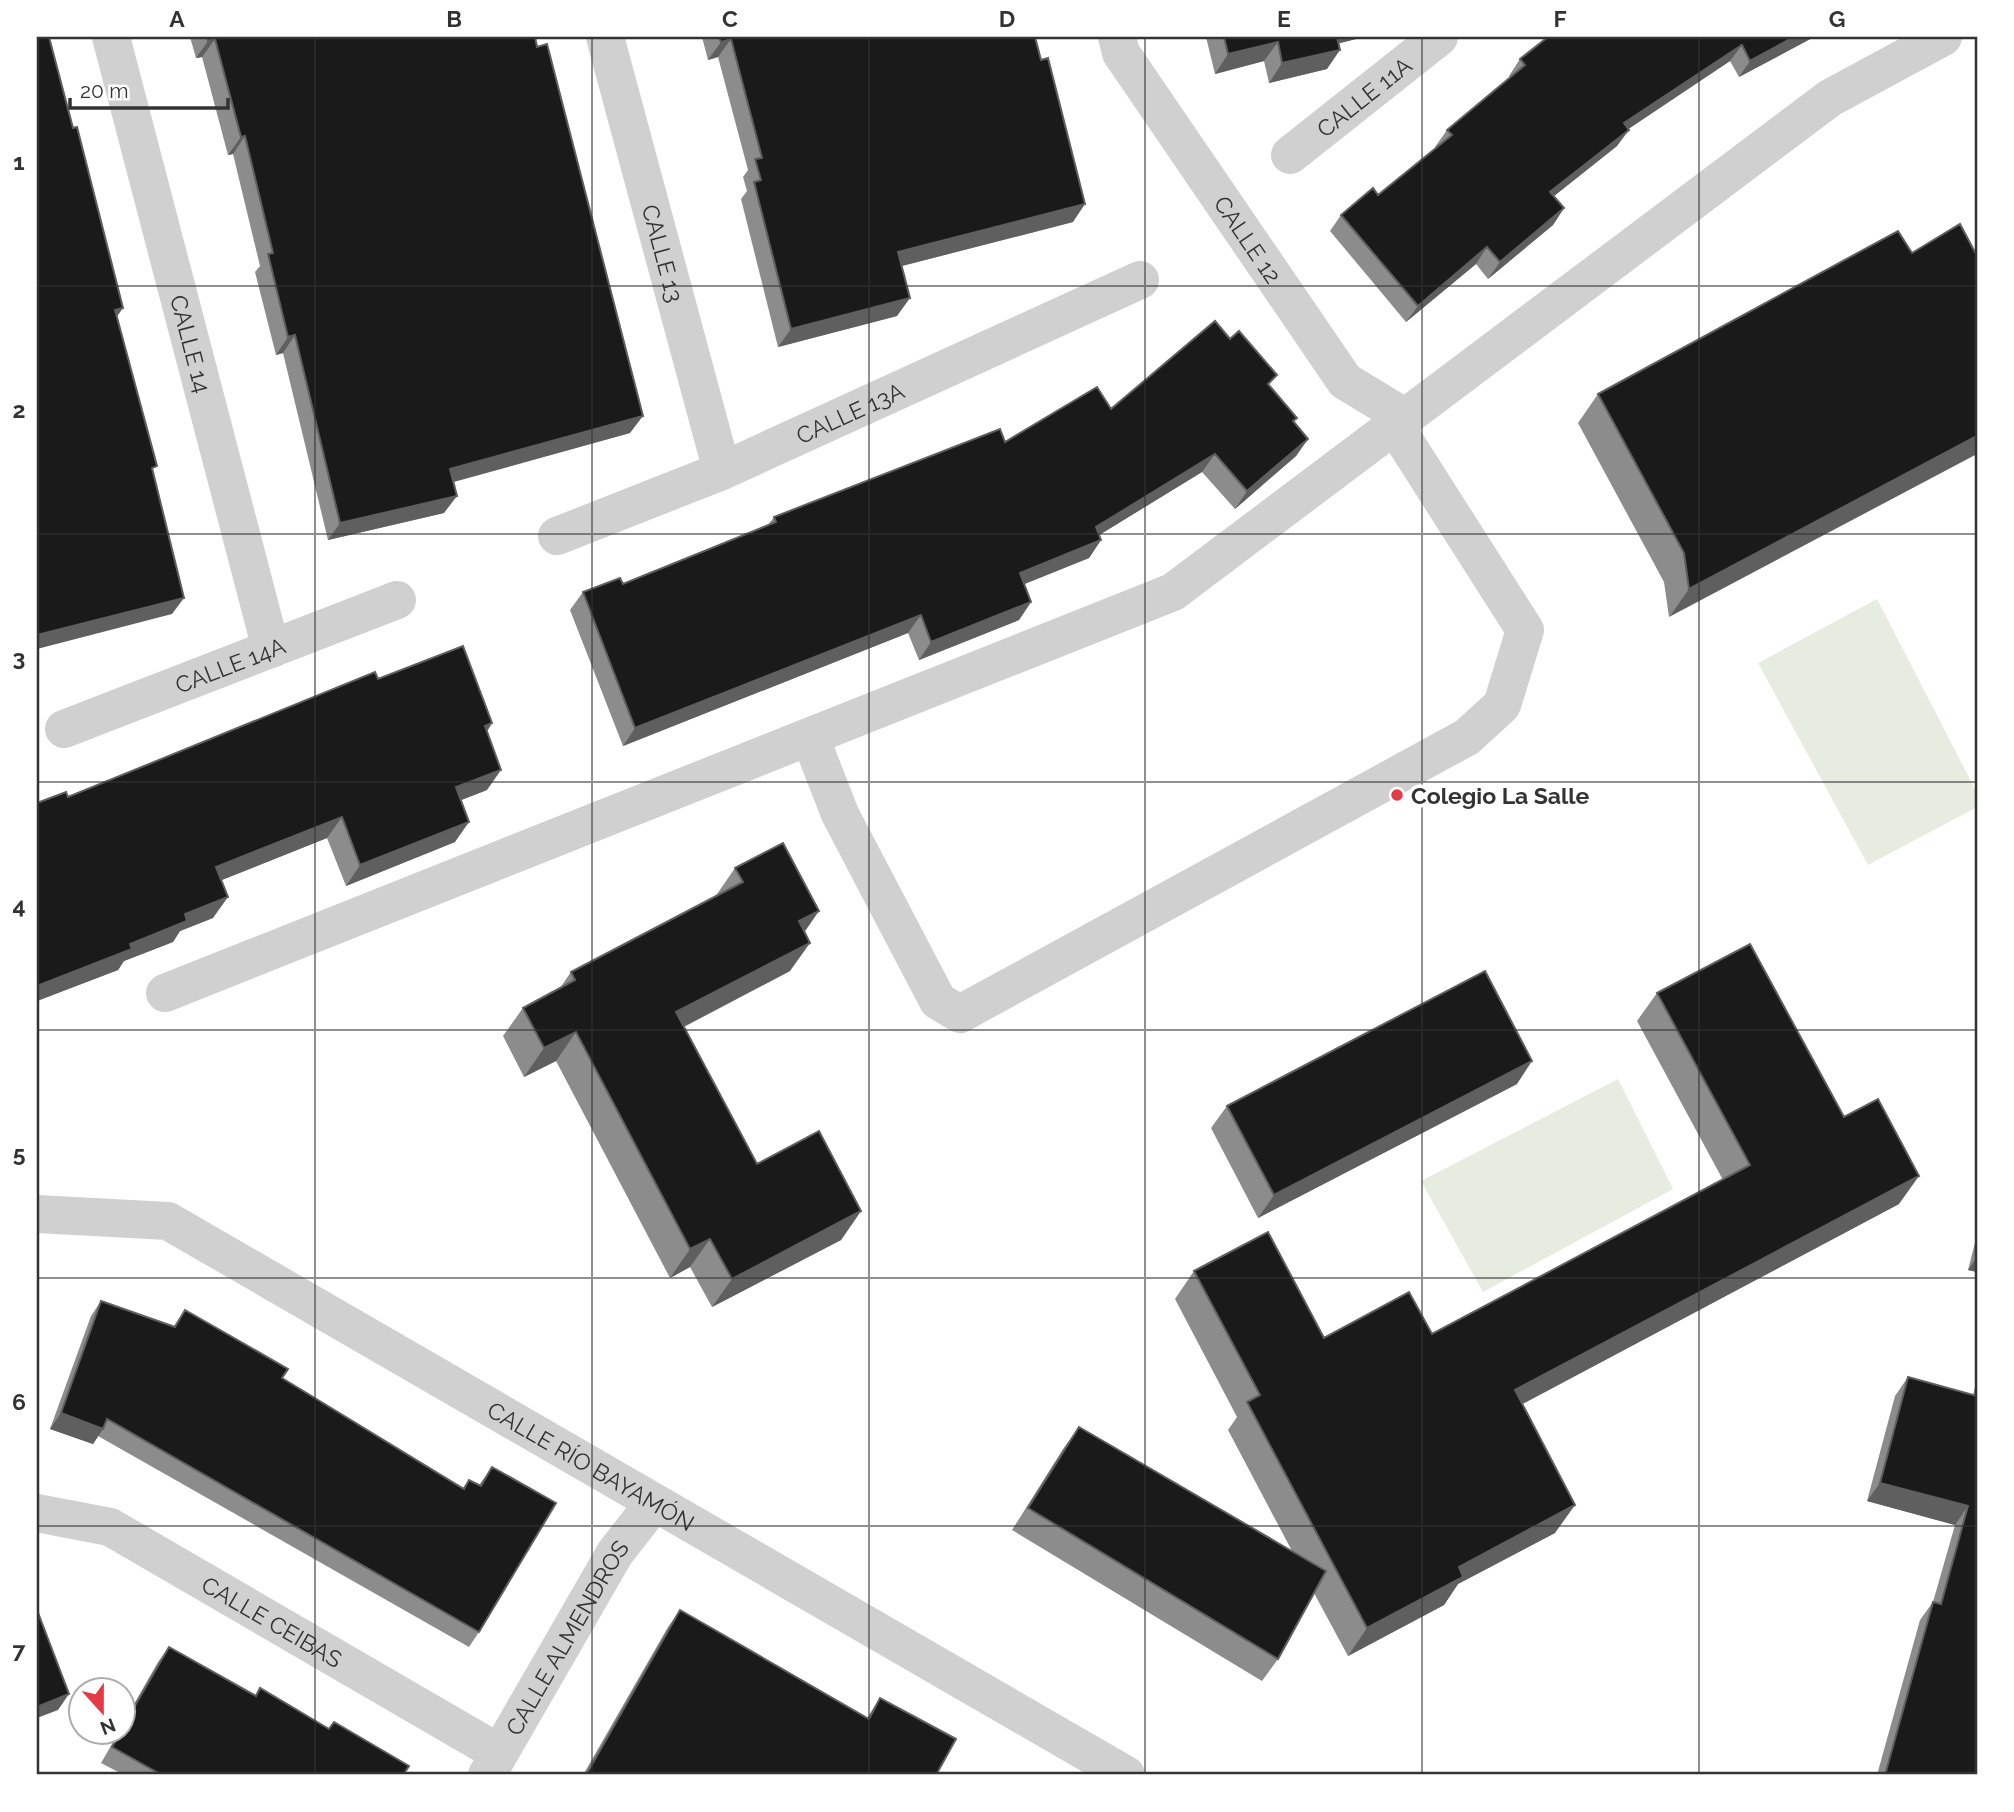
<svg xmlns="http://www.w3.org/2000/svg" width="2014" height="1812" font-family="Raleway,sans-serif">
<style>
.green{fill:#e6ecdf}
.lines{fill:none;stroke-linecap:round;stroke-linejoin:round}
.minor{stroke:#d0d0d0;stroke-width:38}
.wall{fill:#8c8c8c}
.shaded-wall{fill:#5f5f5f}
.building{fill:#1a1a1a;stroke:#5f5f5f;stroke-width:2}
.grid{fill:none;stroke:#333;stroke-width:2;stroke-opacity:0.55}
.poi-dot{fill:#e63946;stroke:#fff;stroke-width:2.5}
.labels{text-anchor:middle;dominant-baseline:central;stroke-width:7;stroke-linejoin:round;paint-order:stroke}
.street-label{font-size:23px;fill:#333;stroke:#fff}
.poi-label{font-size:23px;font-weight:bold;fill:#333;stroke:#fff;text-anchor:start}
.neatline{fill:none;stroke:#333;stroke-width:2.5}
.grid-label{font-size:23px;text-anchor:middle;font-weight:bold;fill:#333}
</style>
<rect width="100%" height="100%" fill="#fff"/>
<path class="green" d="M 1877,599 L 1977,793 L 1977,807 L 1868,865 L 1758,663 Z
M 1618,1079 L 1673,1189 L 1483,1292 L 1421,1181 Z"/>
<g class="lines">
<g class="minor">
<path id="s1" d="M 111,37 L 271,649"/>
<path id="s2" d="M 605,37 L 722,471"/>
<path id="s3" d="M 1117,37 L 1121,53 L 1345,381 L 1406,418"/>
<path id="s4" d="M 1290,155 L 1439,37"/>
<path id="s5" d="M 557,536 L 722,471 L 1140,280"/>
<path id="s6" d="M 64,729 L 397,600"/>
<path d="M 810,737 L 840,814 L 938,1001 L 960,1014 L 1467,737 L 1502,705 L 1525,630 L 1395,426"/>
<path d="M 165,993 L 1173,592 L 1830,98 L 1943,37"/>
<path id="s7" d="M 37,1214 L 168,1221 L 1126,1775"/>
<path id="s8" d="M 37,1513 L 110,1527 L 499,1753"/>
<path id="s9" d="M 487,1775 L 615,1553 L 654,1503"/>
</g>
</g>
<path class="wall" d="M 190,37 L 535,37 L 630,433 L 454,482 L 444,513 L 328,540 L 283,353 L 276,355 L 255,272 L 260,266 L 233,154 L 228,155 L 202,57 L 196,58 Z
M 702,37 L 1035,37 L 1073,222 L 902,266 L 897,316 L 778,347 L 741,199 L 747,191 L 743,177 L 748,170 L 718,57 L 708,60 Z
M 1206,37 L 1364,37 L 1339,43 L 1327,69 L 1269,83 L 1264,61 L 1215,74 Z
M 1548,37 L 1814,37 L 1739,77 L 1730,61 L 1628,129 L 1617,146 L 1554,196 L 1564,208 L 1553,225 L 1488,279 L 1476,264 L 1406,322 L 1330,231 L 1341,215 L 1378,195 L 1436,148 L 1435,147 L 1447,130 L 1510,77 L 1509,76 L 1520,59 Z
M 1960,224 L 1669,617 L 1664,582 L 1578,423 L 1598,394 L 1912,253 Z
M 1269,386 L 1297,418 L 1294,422 L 1308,439 L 1296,456 L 1235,509 L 1202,472 L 1099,535 L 1101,540 L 1089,558 L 1024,584 L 1031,602 L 1019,620 L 919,660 L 908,633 L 623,746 L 570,610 L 583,592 L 623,584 L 768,525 L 774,517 L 1111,409 Z
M 378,679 L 492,723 L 487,732 L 487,790 L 461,800 L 455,842 L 346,886 L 327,838 L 221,880 L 213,918 L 180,931 L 173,942 L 124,961 L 118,970 L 37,1001 L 37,803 L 68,797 Z
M 735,868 L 804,932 L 790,971 L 684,1027 L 757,1164 L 861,1211 L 841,1240 L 712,1307 L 690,1267 L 670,1278 L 556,1061 L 524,1077 L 503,1036 L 523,1008 L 560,988 L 571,972 L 715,897 Z
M 1657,993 L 1844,1117 L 1899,1204 L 1522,1404 L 1555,1533 L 1458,1584 L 1444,1605 L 1348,1656 L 1314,1593 L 1278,1659 L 1262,1681 L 1012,1530 L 1063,1449 L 1079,1427 L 1292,1551 L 1228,1430 L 1237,1417 L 1175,1299 L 1194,1271 L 1324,1338 L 1432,1334 L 1723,1180 L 1637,1021 Z
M 1517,1084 L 1258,1218 L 1211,1128 L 1227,1106 Z
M 1977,1235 L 1977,1272 L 1968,1270 Z
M 101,1301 L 174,1326 L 185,1310 L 282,1378 L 463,1488 L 469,1480 L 479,1485 L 492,1467 L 479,1632 L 469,1647 L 98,1436 L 93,1444 L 50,1429 L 91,1316 Z
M 1908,1377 L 1973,1395 L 1977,1379 L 1977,1775 L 1877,1775 L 1920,1620 L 1933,1602 L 1955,1525 L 1867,1501 L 1895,1396 Z
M 680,1610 L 867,1718 L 880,1698 L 936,1775 L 583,1775 L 668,1627 Z
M 169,1647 L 255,1695 L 329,1729 L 334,1722 L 403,1775 L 124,1775 L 101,1763 L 119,1732 L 122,1732 L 122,1725 L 158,1662 Z"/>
<path class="shaded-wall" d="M 1329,37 L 1364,37 L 1321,48 Z
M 1794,37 L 1814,37 L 1739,77 L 1750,61 Z
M 215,39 L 202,57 L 196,58 L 208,41 Z
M 731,39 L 718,57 L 708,60 L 721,42 Z
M 1278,42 L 1264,61 L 1215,74 L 1228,54 Z
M 1742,45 L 1730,61 L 1612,140 L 1624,123 Z
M 1340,50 L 1327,69 L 1269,83 L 1282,63 Z
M 1629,130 L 1617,146 L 1539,208 L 1550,192 Z
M 245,136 L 233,154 L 228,155 L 241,137 Z
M 1085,204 L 1073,222 L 886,270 L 898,252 Z
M 1564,208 L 1553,225 L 1488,279 L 1500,262 Z
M 1487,247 L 1476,264 L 1406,322 L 1418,306 Z
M 910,298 L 897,316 L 778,347 L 791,329 Z
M 123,308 L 111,325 L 115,310 Z
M 295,335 L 283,353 L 276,355 L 288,337 Z
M 643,416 L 630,433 L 438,486 L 450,469 Z
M 1977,436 L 1977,454 L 1669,617 L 1689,589 Z
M 1308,439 L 1296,456 L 1235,509 L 1247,491 Z
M 1215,454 L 1202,472 L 1083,545 L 1096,527 Z
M 457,496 L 444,513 L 328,540 L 340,523 Z
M 1101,540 L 1089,558 L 1007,591 L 1020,573 Z
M 184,598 L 172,614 L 37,649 L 37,635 Z
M 1031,602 L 1019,620 L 919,660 L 931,642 Z
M 921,615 L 908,633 L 623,746 L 635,728 Z
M 492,723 L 478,744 L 485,726 Z
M 501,770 L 487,790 L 441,808 L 456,787 Z
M 342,817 L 327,838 L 202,888 L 216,867 Z
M 469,822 L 455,842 L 346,886 L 360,865 Z
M 228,897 L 213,918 L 180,931 L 173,942 L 124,961 L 118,970 L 37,1001 L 37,986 L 130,944 L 185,914 Z
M 819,911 L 799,940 L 799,921 Z
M 810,943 L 790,971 L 656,1041 L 676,1012 Z
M 576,1032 L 556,1061 L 524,1077 L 544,1048 Z
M 1532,1061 L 1517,1084 L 1258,1218 L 1274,1195 Z
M 1919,1176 L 1899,1204 L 1496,1418 L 1515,1390 Z
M 861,1211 L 841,1240 L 712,1307 L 732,1279 Z
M 710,1239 L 690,1267 L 670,1278 L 690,1249 Z
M 1977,1257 L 1977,1272 L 1968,1270 Z
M 61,1413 L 103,1429 L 93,1444 L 50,1429 Z
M 1880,1483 L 1968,1506 L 1955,1525 L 1867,1501 Z
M 1575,1505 L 1555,1533 L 1458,1584 L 1444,1605 L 1348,1656 L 1367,1628 L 1459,1567 Z
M 69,1694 L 58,1710 L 37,1718 L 37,1707 Z"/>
<path class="building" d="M 37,37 L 49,37 L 73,128 L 77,127 L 123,308 L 115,310 L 157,466 L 152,468 L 184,598 L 37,635 Z
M 207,37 L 535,37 L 537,47 L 547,44 L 643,416 L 450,469 L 457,496 L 340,523 L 295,335 L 288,337 L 268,254 L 273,253 L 245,136 L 241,137 L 215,39 L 208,41 Z
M 719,37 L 1035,37 L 1041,60 L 1048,58 L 1085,204 L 898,252 L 910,298 L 791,329 L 754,182 L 761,180 L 755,159 L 762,158 L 731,39 L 721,42 Z
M 1224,37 L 1337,37 L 1340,50 L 1282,63 L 1278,42 L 1228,54 Z
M 1548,37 L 1794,37 L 1750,61 L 1742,45 L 1624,123 L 1629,130 L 1550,192 L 1564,208 L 1500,262 L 1487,247 L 1418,306 L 1341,215 L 1373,188 L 1378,195 L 1452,135 L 1447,130 L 1525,65 L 1520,59 Z
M 1960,224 L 1977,256 L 1977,436 L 1689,589 L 1684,553 L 1598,394 L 1898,231 L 1912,253 Z
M 1215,321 L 1230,339 L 1239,331 L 1277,375 L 1268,384 L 1297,418 L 1293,421 L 1308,439 L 1247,491 L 1215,454 L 1096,527 L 1101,540 L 1020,573 L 1031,602 L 931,642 L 921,615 L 635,728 L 583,592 L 620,578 L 623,584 L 776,522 L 774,517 L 1000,429 L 1005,442 L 1097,387 L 1111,409 Z
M 463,646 L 492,723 L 485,726 L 501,770 L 456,787 L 469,822 L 360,865 L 342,817 L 216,867 L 228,897 L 185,914 L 187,921 L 130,944 L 132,949 L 37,986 L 37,803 L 66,792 L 68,797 L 375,672 L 378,679 Z
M 783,843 L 819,911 L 799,921 L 810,943 L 676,1012 L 757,1164 L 819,1131 L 861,1211 L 732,1279 L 710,1239 L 690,1249 L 576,1032 L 544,1048 L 523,1008 L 575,980 L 571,972 L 743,882 L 735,868 Z
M 1750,944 L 1844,1117 L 1878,1099 L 1919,1176 L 1515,1390 L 1575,1505 L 1459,1567 L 1463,1577 L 1367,1628 L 1247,1402 L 1260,1395 L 1194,1271 L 1268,1232 L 1324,1338 L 1409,1292 L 1432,1334 L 1750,1165 L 1657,993 Z
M 1485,971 L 1532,1061 L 1274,1195 L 1227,1106 Z
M 101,1301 L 175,1327 L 185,1310 L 288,1369 L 282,1378 L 464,1489 L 469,1480 L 481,1486 L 492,1467 L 556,1503 L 479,1632 L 107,1419 L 103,1429 L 61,1413 Z
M 1908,1377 L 1977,1396 L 1977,1775 L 1885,1775 L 1933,1602 L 1941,1604 L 1968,1506 L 1880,1483 Z
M 1079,1427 L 1326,1571 L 1278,1659 L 1028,1508 Z
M 37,1610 L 69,1694 L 37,1707 Z
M 680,1610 L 869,1719 L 880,1698 L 956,1739 L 936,1775 L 586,1775 Z
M 169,1647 L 256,1696 L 260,1688 L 329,1729 L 334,1722 L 409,1766 L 403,1775 L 162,1775 L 112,1747 L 121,1732 L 122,1732 L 122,1728 Z"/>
<path class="grid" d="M 315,37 L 315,1775M 592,37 L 592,1775M 869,37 L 869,1775M 1145,37 L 1145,1775M 1422,37 L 1422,1775M 1699,37 L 1699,1775M 37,286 L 1977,286M 37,534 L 1977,534M 37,782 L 1977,782M 37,1030 L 1977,1030M 37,1278 L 1977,1278M 37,1526 L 1977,1526"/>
<circle class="poi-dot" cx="1397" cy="795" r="7"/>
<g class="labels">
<g class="street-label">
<text stroke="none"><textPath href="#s4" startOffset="94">CALLE 11A</textPath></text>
<text stroke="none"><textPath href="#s3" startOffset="242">CALLE 12</textPath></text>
<text stroke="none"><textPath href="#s2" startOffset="224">CALLE 13</textPath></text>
<text stroke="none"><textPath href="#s1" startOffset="317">CALLE 14</textPath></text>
<text stroke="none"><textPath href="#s5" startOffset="318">CALLE 13A</textPath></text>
<text stroke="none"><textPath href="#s6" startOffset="178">CALLE 14A</textPath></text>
<text stroke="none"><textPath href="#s7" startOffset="620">CALLE RÍO BAYAMÓN</textPath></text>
<text stroke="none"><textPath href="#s8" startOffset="262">CALLE CEIBAS</textPath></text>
<text stroke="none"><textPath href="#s9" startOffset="159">CALLE ALMENDROS</textPath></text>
</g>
<g class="poi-label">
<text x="1411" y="795">Colegio La Salle</text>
</g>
</g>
<rect width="2014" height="1812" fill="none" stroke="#ffffff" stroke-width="77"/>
<g transform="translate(102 1711) rotate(159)"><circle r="33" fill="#ffffff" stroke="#adadad" stroke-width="2"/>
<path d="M0-5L12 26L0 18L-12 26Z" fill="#e63946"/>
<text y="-10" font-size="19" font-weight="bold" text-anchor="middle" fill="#333333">N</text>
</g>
<path d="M70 98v10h158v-10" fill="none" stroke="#333333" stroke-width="3.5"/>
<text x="80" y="98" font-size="21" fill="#333333" stroke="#ffffff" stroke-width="5" paint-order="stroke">20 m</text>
<rect x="38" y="38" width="1938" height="1735" class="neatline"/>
<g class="grid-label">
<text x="177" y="27">A</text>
<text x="454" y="27">B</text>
<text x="730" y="27">C</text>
<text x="1007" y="27">D</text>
<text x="1284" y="27">E</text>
<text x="1560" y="27">F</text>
<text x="1837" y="27">G</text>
<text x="19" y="170">1</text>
<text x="19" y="418">2</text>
<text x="19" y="666">3</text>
<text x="19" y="914">4</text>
<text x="19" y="1162">5</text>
<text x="19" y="1410">6</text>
<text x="19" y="1658">7</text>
</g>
</svg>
